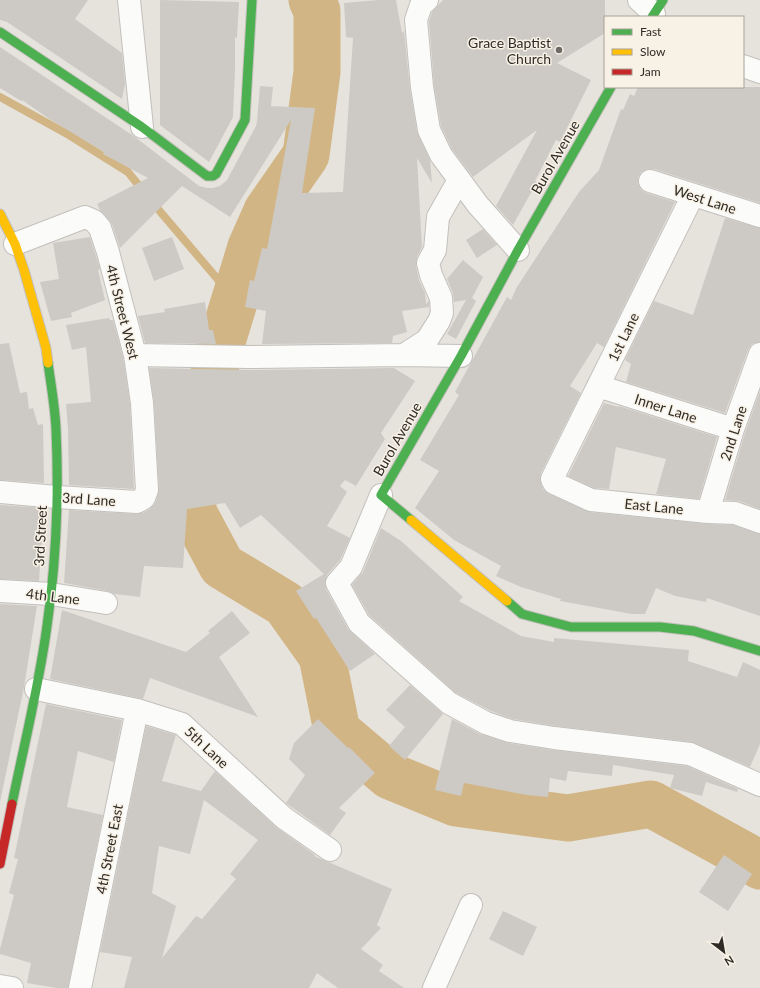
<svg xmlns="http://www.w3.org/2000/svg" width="760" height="988" font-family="Lato,sans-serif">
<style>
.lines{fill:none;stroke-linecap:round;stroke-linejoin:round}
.stream{stroke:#d2b584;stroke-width:8}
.river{stroke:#d2b584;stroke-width:47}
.building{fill:#cdcac5;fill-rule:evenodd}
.street-casing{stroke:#c3c0bc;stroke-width:24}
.fast-casing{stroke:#c3c0bc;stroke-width:11}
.slow-casing{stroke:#c3c0bc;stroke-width:11}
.jam-casing{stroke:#c3c0bc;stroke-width:11}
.street{stroke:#fbfbfa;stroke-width:22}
.fast{stroke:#4caf50;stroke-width:9}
.slow{stroke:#ffc107;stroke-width:9}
.jam{stroke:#c62828;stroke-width:9}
.poi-dot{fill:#6e6b66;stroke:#f8f1e5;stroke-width:1.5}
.labels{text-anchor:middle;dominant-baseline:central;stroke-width:3;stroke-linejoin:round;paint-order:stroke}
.poi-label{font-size:14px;fill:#2e2b27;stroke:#f8f1e5;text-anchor:end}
.street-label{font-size:14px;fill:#2e2b27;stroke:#f8f1e5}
</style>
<rect width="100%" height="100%" fill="#e6e2dc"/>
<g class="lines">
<path class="stream" d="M 0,97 L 69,135 L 128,172 L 144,192
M 152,202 L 226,289 L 233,304"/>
<path class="river" d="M 312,0 L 317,11 L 317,72 L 306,155 L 267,211 L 251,247 L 220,348 L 206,405 L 192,510 L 222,566 L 285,604 L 322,656 L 337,731 L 390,776 L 456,803 L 568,818 L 651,804 L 746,856 L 760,866"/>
</g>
<path class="building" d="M 0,0 L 88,0 L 75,19 L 122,53 L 125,84 L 122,99 L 7,22 L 0,20 Z
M 160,0 L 239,2 L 237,38 L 235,37 L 235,70 L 233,117 L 209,162 L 160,125 Z
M 378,0 L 396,0 L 402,33 L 404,31 L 410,89 L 417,132 L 430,160 L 432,183 L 417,158 L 422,247 L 417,257 L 416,266 L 419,280 L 425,293 L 426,304 L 429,301 L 429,307 L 402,311 L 407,332 L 393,336 L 392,343 L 262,344 L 266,311 L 245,307 L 250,280 L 254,281 L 262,248 L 267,249 L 291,120 L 230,217 L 182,186 L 120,248 L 112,224 L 100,210 L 97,204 L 148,178 L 103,154 L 104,152 L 51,120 L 22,100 L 21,101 L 0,88 L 0,47 L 135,137 L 199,186 L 207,188 L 213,188 L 220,186 L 227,180 L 256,126 L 257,121 L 260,86 L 273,87 L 271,106 L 315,108 L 302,193 L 343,192 L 353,38 L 346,37 L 344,3 Z
M 443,0 L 605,0 L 605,33 L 557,63 L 591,80 L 560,142 L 556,140 L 535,181 L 537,182 L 513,225 L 496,206 L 537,130 L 473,177 L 452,149 L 441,126 L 434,85 L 429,21 L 432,12 Z
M 638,87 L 760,87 L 760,203 L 654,169 L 647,169 L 641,172 L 638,177 L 638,183 L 641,190 L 646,193 L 675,202 L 604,347 L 597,343 L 570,386 L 581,393 L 541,473 L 540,479 L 543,489 L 549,494 L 589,512 L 707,524 L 733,525 L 760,534 L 760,616 L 707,598 L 706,602 L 675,596 L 656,588 L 645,614 L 632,614 L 560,601 L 561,599 L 521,587 L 496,576 L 501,566 L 454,540 L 415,508 L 439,471 L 420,460 L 459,395 L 455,392 L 507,297 L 511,300 L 517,287 L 579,192 L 599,170 L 621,109 L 623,110 L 630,94 L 634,96 Z
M 725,218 L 760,228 L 760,342 L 752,344 L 748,350 L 725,413 L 626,382 L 631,364 L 625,360 L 654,301 L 693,315 Z
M 483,229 L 497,245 L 477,258 L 466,240 Z
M 90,237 L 100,269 L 98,270 L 105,300 L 71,313 L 72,317 L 51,321 L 40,282 L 59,279 L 53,243 Z
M 172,237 L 184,269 L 154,281 L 142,248 Z
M 463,260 L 483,277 L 472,298 L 476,301 L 456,339 L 447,334 L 466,300 L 454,302 L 453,293 L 447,279 Z
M 205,302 L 209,330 L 213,330 L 216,344 L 145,343 L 138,316 L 165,312 L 164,309 Z
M 109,318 L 110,320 L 113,320 L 123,357 L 130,404 L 134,489 L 69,485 L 68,428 L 66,404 L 91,402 L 86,347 L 72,350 L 66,325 Z
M 9,343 L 20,393 L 27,392 L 29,409 L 33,408 L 38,425 L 43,424 L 44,483 L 0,480 L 0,344 Z
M 149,368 L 249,370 L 394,368 L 415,381 L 381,433 L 385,439 L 356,486 L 345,480 L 340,486 L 347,492 L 327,526 L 350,538 L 340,560 L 327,575 L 325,582 L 326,589 L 348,629 L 375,654 L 350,671 L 316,618 L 314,619 L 296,591 L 324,574 L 261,515 L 240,528 L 225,503 L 187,509 L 183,568 L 144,566 L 140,597 L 115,594 L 108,591 L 64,583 L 69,510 L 136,514 L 143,513 L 150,509 L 156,502 L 159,489 L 154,402 Z
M 760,391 L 760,509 L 739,501 L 725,500 L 745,433 Z
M 604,403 L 619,407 L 619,406 L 717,437 L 699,499 L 656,494 L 666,459 L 616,447 L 609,489 L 594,488 L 568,476 Z
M 0,505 L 44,508 L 39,581 L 0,579 Z
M 381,528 L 401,541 L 463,597 L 459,601 L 521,636 L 554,642 L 554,638 L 689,650 L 688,661 L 737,677 L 743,662 L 760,670 L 760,744 L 750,767 L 692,742 L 556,726 L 513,719 L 491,711 L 456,693 L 369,615 L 352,585 L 363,572 Z
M 0,604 L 37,606 L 24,687 L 0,802 Z
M 62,610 L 186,652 L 210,633 L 208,631 L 232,611 L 250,633 L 219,657 L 258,717 L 150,678 L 143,699 L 50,679 Z
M 410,685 L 443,714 L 405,760 L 389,746 L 405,727 L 386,710 Z
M 46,704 L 122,720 L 114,762 L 78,751 L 67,807 L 103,815 L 68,988 L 57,988 L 27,983 L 31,963 L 0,954 L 0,949 L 14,895 L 9,893 L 18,859 L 14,858 Z
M 318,719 L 348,748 L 349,747 L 375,773 L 339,808 L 346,813 L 330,835 L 286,803 L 305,775 L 289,759 L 294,743 Z
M 452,719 L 480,734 L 508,743 L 553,750 L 687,766 L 738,789 L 737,792 L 706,782 L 702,796 L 670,788 L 674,775 L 613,765 L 612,776 L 568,771 L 566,781 L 550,778 L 548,797 L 527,795 L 464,783 L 461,796 L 435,790 Z
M 146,726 L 176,735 L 162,781 L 201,791 L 215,771 L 276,827 L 315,855 L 314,856 L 392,889 L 377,925 L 381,928 L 361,949 L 383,965 L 379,971 L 404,988 L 338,988 L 317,973 L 309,988 L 124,988 L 132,957 L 100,952 ZM 204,800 L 258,840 L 230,874 L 236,879 L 202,919 L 196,916 L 162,958 L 176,906 L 152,893 L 159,846 L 190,854 Z
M 724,855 L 752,874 L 728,911 L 699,892 Z
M 503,911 L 537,927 L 523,956 L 489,939 Z"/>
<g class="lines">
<defs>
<path id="street" d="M 129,0 L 142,127
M 427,0 L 421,5 L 416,20 L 422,87 L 429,130 L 441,155 L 478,205 L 518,250
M 639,0 L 654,14
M 743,66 L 760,72
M 650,181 L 760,216
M 693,195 L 552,479 L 554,483 L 591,500 L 708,512 L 735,513 L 760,522
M 135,355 L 249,357 L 404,355 L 461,356
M 404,355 L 427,340 L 439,321 L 442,313 L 441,298 L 431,275 L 428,263 L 435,250 L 438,217 L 459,180
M 598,386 L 733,429
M 0,492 L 57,497 L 137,502 L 144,498 L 147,490 L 142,403 L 135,355 L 108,252 L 100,228 L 94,221 L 85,217 L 15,244
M 381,495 L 351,567 L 337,583 L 359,623 L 449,703 L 486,723 L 510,731 L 554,738 L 690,754 L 760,785
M 708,512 L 733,429 L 760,354
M 0,591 L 51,594 L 106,603
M 36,689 L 137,710 L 182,724 L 284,818 L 330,850
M 0,986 L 12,988
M 80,988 L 137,710
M 434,988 L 471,905"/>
<path id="fast" d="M 652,17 L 663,0
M 0,32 L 142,127 L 207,176 L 213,176 L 216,174 L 245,120 L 252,0
M 411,520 L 381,495 L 461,356 L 518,250 L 611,87
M 507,601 L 522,614 L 571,627 L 660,627 L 694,631 L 760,651
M 12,804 C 24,745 39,686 47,626 C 56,563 59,493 56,429 C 55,407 51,385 48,363"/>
<path id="slow" d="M 0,214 L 15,244 L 24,270 L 46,348 L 48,363
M 411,520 L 507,601"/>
<path id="jam" d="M 0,864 L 12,804"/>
</defs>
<use href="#street" class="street-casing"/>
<use href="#fast" class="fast-casing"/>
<use href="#slow" class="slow-casing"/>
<use href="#jam" class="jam-casing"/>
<use href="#street" class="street"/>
<use href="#fast" class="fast"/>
<use href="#slow" class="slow"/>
<use href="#jam" class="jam"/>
</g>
<circle class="poi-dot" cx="559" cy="50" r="4"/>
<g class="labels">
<g class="poi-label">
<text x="551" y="42">Grace Baptist<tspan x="551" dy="16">Church</tspan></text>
</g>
<g class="street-label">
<text transform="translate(555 157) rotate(-60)">Burol Avenue</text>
<text transform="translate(705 199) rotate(18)">West Lane</text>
<text transform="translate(123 312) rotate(76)">4th Street West</text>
<text transform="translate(623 337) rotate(-64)">1st Lane</text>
<text transform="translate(666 408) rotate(18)">Inner Lane</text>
<text transform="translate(733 433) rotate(-72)">2nd Lane</text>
<text transform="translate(397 439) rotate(-60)">Burol Avenue</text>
<text transform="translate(89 499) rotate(4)">3rd Lane</text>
<text transform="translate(654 506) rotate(6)">East Lane</text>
<text transform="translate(40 536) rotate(-87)">3rd Street</text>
<text transform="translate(53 596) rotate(7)">4th Lane</text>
<text transform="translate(207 747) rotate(43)">5th Lane</text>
<text transform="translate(109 849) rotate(-79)">4th Street East</text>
</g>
</g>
<rect x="604" y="16" width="140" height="72" fill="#f8f1e5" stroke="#a7a299"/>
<rect x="612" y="29" width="20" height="6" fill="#4caf50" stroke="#a7a299"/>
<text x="640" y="36" font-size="12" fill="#2e2b27">Fast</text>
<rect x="612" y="49" width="20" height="6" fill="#ffc107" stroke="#a7a299"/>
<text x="640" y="56" font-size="12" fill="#2e2b27">Slow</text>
<rect x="612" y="69" width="20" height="6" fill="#c62828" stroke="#a7a299"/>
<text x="640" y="76" font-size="12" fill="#2e2b27">Jam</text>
<g transform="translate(724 952) rotate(149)" stroke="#f8f1e5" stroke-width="3" paint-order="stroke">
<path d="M0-3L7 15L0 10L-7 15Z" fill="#2e2b27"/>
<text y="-6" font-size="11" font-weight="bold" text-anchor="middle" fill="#2e2b27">N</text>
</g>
</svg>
